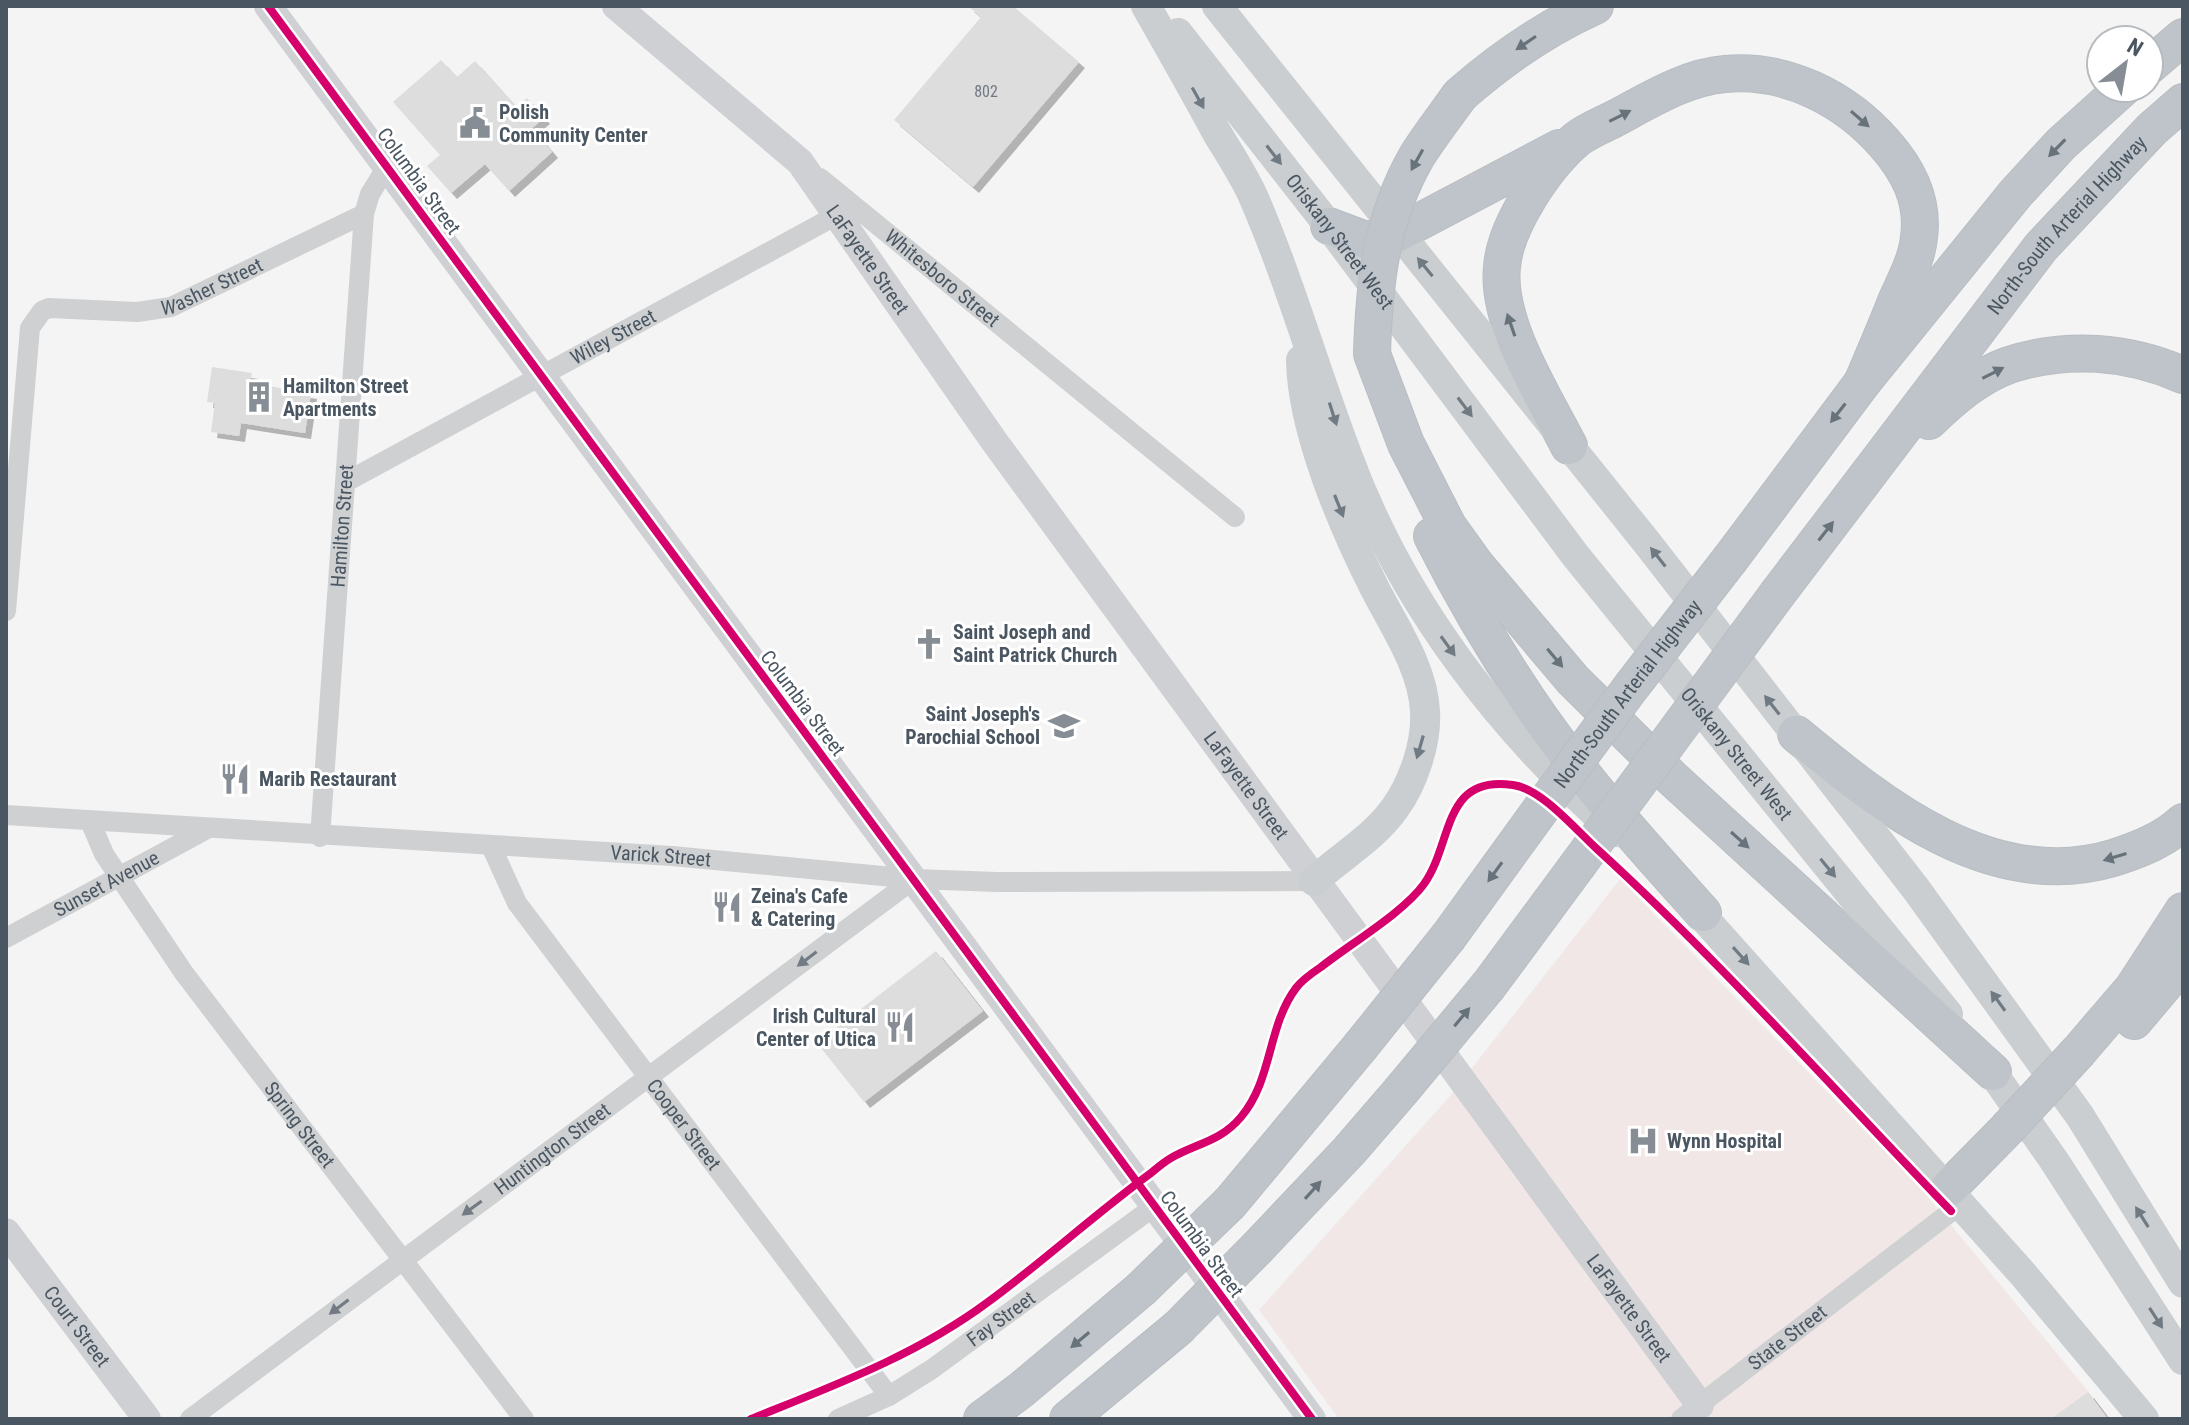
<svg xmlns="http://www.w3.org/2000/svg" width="2189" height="1425" font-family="'Roboto Condensed',sans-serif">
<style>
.medical{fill:#f1e7e6}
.building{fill:#ddddde;filter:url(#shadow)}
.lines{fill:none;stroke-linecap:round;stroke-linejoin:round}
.highway-casing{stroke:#b9bec3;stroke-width:38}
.street{stroke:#ced0d2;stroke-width:20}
.secondary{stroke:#ced0d4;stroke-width:28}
.primary{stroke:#caced1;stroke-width:30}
.highway{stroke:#bec4c9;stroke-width:36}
.highway-bridge-casing{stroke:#b9bec3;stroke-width:38;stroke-linecap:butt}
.highway-bridge{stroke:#bec4c9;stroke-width:36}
.cycleway-casing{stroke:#fff;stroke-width:13}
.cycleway{stroke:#d6006c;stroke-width:8}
.oneway{fill:#67727b}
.oneway2{fill:#707a83}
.oneway3{fill:#727b83}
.labels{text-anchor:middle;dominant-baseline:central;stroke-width:6;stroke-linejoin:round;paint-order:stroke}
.number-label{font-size:16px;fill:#707881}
.poi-label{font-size:20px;font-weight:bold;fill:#4a5661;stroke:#fff;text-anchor:start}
.street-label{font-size:20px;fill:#4a5661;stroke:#fff}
</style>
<defs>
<filter id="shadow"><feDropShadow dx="6" dy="6" stdDeviation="0" flood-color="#0004"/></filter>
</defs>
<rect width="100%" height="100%" fill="#f4f4f4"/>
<path class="medical" d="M 1620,879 L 1918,1185 L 2111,1419 L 1339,1419 L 1259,1310 L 1450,1096 Z"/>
<path class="building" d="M 968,6 L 1013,6 L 1079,62 L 973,187 L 894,120 L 981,17 Z
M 441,60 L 457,77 L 475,61 L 517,108 L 527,98 L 544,118 L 532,128 L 552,152 L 509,191 L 485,164 L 451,193 L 427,166 L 440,155 L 393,102 Z
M 212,367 L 252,373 L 250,383 L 311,393 L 305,433 L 241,423 L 239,436 L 211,432 L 215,403 L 207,402 Z
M 936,951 L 983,1011 L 864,1102 L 817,1043 Z
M 2088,1392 L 2108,1419 L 2051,1419 Z"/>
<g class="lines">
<defs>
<g id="highway">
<path d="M 2149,66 L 2183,37"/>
<path d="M 1460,95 C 1502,58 1544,29 1595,6"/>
<path d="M 1329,226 L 1366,240 L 1398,233 L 1559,148"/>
<path d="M 1372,354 L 1406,444 L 1448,526 L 1476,565 L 1573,680 L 1673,779 L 1993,1072"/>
<path d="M 1929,421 C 1952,399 1978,376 2009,365 C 2067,346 2128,351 2183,375"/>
<path d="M 1569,446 C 1544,397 1496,323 1502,267 C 1505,226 1545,166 1577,139 C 1587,131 1602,125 1614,119 C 1648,101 1686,77 1725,74 C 1786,68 1846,99 1885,144 C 1908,170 1924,200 1919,237 C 1917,259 1906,279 1897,299 C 1886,327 1874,355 1862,383"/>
<path d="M 1432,536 C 1460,592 1493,648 1528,700 C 1579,776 1642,845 1703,913"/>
<path d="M 1731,558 L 1862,383 L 2016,193 L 2061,144 L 2123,88"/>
<path id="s15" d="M 1778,593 L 2041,247 L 2152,129 L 2183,102"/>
<path d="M 1796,734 C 1883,806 1992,894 2113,858 C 2138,850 2164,840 2183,822"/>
<path d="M 1449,936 L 1541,809"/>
<path d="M 1489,985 L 1577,866"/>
<path d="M 2134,1021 L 2183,963"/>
<path d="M 2079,1051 L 2133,988 L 2183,911"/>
<path d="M 1948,1189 L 2007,1129"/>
<path d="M 1230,1203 L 1360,1047"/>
<path d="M 1259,1246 L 1349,1151 L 1400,1092"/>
<path d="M 982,1419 L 1021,1390 L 1140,1290"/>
<path d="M 1068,1419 L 1178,1328"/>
</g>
</defs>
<use href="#highway" class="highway-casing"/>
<g class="street">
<path id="s1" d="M 820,178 L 1235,517"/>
<path id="s2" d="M 346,482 L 837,215"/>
<path id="s3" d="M 6,611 L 30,328 L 42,311 L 49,308 L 137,312 L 171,307 L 364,214"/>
<path id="s4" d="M 6,815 L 672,856 L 914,879 L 997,882 L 1314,881"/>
<path id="s5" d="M 90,821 L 104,854 L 184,973 L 524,1419"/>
<path id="s6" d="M 320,837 L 364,214 L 370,194 L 388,165"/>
<path id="s7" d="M 491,846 L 517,903 L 889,1396"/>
<path id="s8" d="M 6,938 L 207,829"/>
<path id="s9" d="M 190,1419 L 914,879"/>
<path id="s10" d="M 838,1419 L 889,1396 L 932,1369 L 1155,1206"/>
<path id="s11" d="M 1681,1419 L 1961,1204"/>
</g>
<g class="secondary">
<path d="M 268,6 L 1312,1419"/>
<path id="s12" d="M 616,6 L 800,162 L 994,441 L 1700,1405"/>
<path id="s13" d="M 6,1232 L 147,1419"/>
</g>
<g class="primary">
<path d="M 1146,6 C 1170,48 1194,90 1217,133 C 1229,153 1243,174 1253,196 C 1290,281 1315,371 1348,457 C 1402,603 1500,730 1616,832"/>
<path d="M 1217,6 L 1648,544 L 1916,889 L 2080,1116 L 2183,1283"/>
<path id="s14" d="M 1178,33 L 1329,226 L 1575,555 L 1948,1014"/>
<path d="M 1301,360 C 1302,430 1343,526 1375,589 C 1394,626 1423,668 1425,711 C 1427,743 1413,783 1395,808 C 1373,839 1341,856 1314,881"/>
<path d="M 1686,898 L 2022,1273 L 2144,1419"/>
<path d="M 1980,1055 L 2053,1159 L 2183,1360"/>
</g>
<use href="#highway" class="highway"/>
<defs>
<g id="highway-bridge">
<path d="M 1372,354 C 1374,284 1381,218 1417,156 C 1430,135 1446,115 1460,95"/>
<path id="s16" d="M 1541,809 L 1631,687 L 1731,558"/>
<path d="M 1577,866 L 1778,593"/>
<path d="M 1360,1047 L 1449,936"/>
<path d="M 1400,1092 L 1489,985"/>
<path d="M 2007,1129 L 2079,1051"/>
<path d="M 1140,1290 L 1230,1203"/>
<path d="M 1178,1328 L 1259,1246"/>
</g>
</defs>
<use href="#highway-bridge" class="highway-bridge-casing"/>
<use href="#highway-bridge" class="highway-bridge"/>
<defs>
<path id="cycleway" d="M 268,6 L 1312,1419
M 751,1419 C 833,1386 917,1355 988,1302 C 1044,1261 1095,1214 1151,1173 C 1157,1168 1164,1162 1171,1158 C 1197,1143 1220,1142 1241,1117 C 1273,1079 1267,1027 1296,988 C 1302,980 1312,973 1321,967 C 1350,944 1404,912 1424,884 C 1453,844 1442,774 1513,785 C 1542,789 1575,829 1597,849 C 1722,963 1834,1090 1951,1211"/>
</defs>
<use href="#cycleway" class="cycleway-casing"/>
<use href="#cycleway" class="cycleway"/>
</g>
<defs><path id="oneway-solid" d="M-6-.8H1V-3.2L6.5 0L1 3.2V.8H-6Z" transform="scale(2)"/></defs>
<g class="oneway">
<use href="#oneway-solid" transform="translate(1526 43) rotate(146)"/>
<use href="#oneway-solid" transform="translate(1620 116) rotate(-27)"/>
<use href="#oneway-solid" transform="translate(1860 119) rotate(41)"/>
<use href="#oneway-solid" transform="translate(2057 148) rotate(134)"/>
<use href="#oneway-solid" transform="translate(1417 160) rotate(119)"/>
<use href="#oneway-solid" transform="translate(1511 325) rotate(-109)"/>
<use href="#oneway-solid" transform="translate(1993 373) rotate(-27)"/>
<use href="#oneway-solid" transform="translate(1838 413) rotate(128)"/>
<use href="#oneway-solid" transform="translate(1826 531) rotate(-52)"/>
<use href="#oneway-solid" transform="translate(1555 658) rotate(50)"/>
<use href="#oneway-solid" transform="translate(1740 840) rotate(42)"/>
<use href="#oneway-solid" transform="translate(2115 857) rotate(163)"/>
<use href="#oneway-solid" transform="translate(1495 872) rotate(126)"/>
<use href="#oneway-solid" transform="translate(1462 1017) rotate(-50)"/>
<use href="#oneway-solid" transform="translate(1313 1190) rotate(-48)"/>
<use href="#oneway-solid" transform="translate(1080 1340) rotate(140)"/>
</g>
<g class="oneway2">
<use href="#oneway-solid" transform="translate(1198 98) rotate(61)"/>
<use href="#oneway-solid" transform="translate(1274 155) rotate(52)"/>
<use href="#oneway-solid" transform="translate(1425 267) rotate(-129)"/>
<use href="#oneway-solid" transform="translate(1465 407) rotate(53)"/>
<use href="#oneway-solid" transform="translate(1333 414) rotate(72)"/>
<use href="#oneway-solid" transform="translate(1339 506) rotate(68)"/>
<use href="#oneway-solid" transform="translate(1658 557) rotate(-128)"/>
<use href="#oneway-solid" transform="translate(1448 646) rotate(54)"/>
<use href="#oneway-solid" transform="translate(1772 705) rotate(-128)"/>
<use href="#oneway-solid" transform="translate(1420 747) rotate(106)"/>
<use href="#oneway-solid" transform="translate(1828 868) rotate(51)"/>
<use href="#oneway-solid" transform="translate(1741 956) rotate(48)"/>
<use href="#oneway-solid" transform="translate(1998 1001) rotate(-126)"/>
<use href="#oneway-solid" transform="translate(2142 1217) rotate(-122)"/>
<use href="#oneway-solid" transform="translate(2156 1318) rotate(57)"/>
</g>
<g class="oneway3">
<use href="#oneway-solid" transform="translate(807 959) rotate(143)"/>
<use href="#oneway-solid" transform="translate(472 1208) rotate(144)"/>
<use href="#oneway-solid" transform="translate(339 1307) rotate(143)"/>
</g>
<defs>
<symbol id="civic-bare" viewBox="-9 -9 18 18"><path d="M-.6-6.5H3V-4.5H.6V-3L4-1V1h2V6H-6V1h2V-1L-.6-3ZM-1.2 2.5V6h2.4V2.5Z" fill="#868d94" stroke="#fff" stroke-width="2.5" paint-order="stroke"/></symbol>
<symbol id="building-bare" viewBox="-9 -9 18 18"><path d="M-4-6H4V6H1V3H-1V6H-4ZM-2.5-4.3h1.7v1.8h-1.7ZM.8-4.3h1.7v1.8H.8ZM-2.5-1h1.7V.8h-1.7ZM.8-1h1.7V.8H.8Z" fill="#868d94" stroke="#fff" stroke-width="2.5" paint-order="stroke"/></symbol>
<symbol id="church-bare" viewBox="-9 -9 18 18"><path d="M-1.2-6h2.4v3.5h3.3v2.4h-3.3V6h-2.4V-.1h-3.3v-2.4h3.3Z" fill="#868d94" stroke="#fff" stroke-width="2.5" paint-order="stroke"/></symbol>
<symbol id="school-bare" viewBox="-9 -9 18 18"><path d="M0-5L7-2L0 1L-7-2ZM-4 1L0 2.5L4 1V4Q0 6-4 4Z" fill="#868d94" stroke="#fff" stroke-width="2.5" paint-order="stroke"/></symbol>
<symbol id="restaurant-bare" viewBox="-9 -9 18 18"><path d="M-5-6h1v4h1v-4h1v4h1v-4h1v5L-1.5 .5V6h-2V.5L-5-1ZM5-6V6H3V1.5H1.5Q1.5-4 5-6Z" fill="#868d94" stroke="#fff" stroke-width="2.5" paint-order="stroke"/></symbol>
<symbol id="hospital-bare" viewBox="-9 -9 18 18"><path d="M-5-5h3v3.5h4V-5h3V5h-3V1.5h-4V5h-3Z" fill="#868d94" stroke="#fff" stroke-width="2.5" paint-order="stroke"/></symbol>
</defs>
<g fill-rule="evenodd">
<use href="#civic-bare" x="453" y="101" width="44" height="44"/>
<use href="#building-bare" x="237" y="375" width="44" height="44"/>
<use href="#church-bare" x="907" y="622" width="44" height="44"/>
<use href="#school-bare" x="1042" y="704" width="44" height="44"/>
<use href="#restaurant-bare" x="213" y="757" width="44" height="44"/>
<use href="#restaurant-bare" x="705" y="885" width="44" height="44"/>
<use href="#restaurant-bare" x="878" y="1005" width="44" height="44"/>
<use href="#hospital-bare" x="1621" y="1119" width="44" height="44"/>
</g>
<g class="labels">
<g class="number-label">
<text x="986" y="91">802</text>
</g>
<g class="poi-label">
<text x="499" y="112">Polish<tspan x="499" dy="23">Community Center</tspan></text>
<text x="283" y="386">Hamilton Street<tspan x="283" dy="23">Apartments</tspan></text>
<text x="953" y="632">Saint Joseph and<tspan x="953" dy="23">Saint Patrick Church</tspan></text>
<text x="1040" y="714" text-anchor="end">Saint Joseph's<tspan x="1040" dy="23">Parochial School</tspan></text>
<text x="259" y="779">Marib Restaurant</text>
<text x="751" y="896">Zeina's Cafe<tspan x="751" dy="23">&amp; Catering</tspan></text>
<text x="876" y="1016" text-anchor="end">Irish Cultural<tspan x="876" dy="23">Center of Utica</tspan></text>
<text x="1667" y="1141">Wynn Hospital</text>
</g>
<g class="street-label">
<text transform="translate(419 181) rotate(54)">Columbia Street</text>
<text stroke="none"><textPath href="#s15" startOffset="468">North-South Arterial Highway</textPath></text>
<text stroke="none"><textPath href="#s14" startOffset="264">Oriskany Street West</textPath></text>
<text stroke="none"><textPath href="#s12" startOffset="360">LaFayette Street</textPath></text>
<text stroke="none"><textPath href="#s1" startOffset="158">Whitesboro Street</textPath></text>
<text stroke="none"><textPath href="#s3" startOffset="480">Washer Street</textPath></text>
<text stroke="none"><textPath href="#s2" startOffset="304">Wiley Street</textPath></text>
<text stroke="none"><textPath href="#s6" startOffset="312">Hamilton Street</textPath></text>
<text stroke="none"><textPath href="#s16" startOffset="144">North-South Arterial Highway</textPath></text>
<text transform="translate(803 703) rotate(53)">Columbia Street</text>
<text stroke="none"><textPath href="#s14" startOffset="912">Oriskany Street West</textPath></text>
<text stroke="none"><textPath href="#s12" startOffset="1008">LaFayette Street</textPath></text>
<text stroke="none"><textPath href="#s4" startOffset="656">Varick Street</textPath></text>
<text stroke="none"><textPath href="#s8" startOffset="114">Sunset Avenue</textPath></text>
<text stroke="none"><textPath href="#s5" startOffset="370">Spring Street</textPath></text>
<text stroke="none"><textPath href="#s7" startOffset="340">Cooper Street</textPath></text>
<text stroke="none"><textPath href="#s9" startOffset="452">Huntington Street</textPath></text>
<text transform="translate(1202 1244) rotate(54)">Columbia Street</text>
<text stroke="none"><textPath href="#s12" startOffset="1656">LaFayette Street</textPath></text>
<text stroke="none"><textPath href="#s10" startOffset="192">Fay Street</textPath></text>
<text stroke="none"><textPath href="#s13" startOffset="118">Court Street</textPath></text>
<text stroke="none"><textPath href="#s11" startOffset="134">State Street</textPath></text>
</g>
</g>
<rect width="2189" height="1425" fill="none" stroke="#4a5661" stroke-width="16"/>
<g transform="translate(2125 64) rotate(31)"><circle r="38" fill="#ffffff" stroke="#b7bbc0" stroke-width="2"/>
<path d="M0-6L14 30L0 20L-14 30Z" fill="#868d94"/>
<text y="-12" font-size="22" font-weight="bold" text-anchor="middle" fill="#4a5661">N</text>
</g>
</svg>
